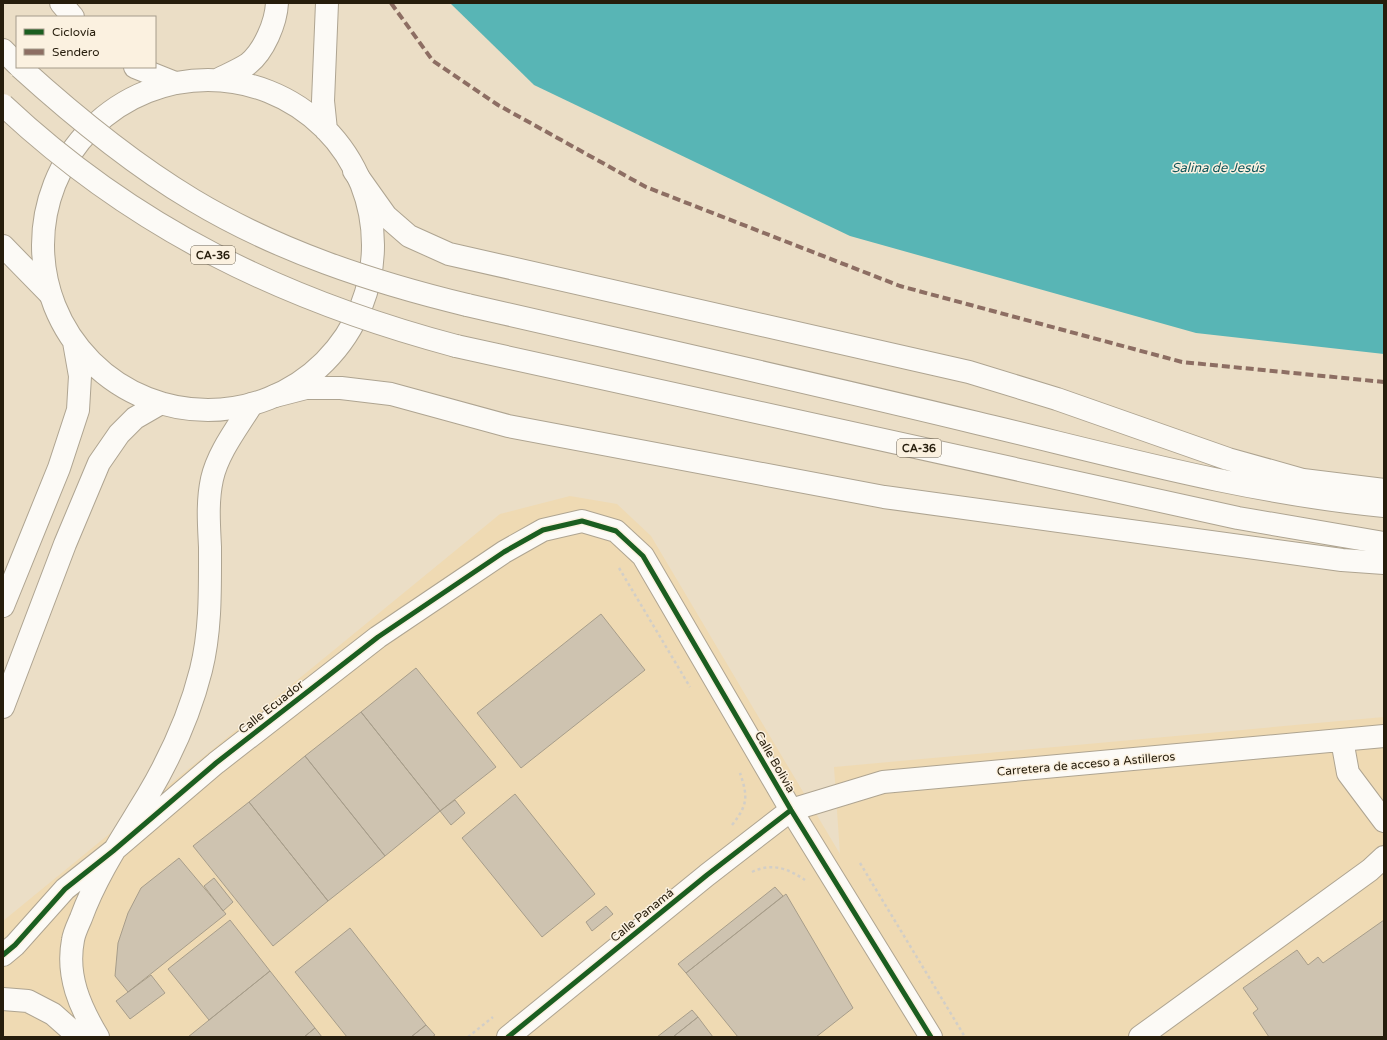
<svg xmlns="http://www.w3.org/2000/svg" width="1387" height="1040" font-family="'Varela Round',sans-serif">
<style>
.built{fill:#efdab3}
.water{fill:#58b5b5}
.building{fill:#cec3b0;stroke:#a79d8a}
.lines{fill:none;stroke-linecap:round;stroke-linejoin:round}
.minor-casing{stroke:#aea491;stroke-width:24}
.major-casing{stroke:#aea491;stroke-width:24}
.highway-casing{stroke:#aea491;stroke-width:24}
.path{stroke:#d2cec7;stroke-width:2.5;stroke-dasharray:3 3;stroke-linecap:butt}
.minor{stroke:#fcfaf6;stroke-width:22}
.major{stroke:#fcfaf6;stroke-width:22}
.highway{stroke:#fcfaf6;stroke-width:22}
.highway-bridge-casing{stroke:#aea491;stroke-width:24;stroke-linecap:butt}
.highway-bridge{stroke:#fcfaf6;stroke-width:22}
.quiet{stroke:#8d6e63;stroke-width:4;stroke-dasharray:8 4;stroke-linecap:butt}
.cycleway-casing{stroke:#fbf1e0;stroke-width:8}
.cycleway{stroke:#1b5e20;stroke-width:5}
.labels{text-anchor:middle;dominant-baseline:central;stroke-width:3;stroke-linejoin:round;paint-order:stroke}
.shield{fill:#fbf1e0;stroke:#665d4c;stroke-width:1}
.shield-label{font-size:11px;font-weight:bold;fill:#261d0c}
.street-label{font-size:12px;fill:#261d0c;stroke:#fbf1e0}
.water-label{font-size:13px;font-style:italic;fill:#0e565b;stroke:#fbf1e0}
</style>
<rect width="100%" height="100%" fill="#ebdec6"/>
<path class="built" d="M 570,496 L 617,504 L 651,536 L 840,854 L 834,767 L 1384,717 L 1384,1037 L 3,1037 L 3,921 L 500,514 Z"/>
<path class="water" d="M 450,3 L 1384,3 L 1384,354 L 1196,333 L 850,236 L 534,85 Z"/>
<path class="building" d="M 601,614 L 645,670 L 521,768 L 477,713 Z
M 416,668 L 496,767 L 440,811 L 361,712 Z
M 361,712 L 440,811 L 385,856 L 305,756 Z
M 305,756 L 385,856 L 328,901 L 249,802 Z
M 515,794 L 595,894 L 542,937 L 462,838 Z
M 455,800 L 465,813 L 451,825 L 440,811 Z
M 249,802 L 328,901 L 273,946 L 193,846 Z
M 179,858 L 226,914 L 128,992 L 115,976 L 118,943 L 128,913 L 141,888 Z
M 214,878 L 233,902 L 223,911 L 204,886 Z
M 775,887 L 783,896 L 686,973 L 678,964 Z
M 786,894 L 853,1008 L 816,1037 L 738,1037 L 686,973 Z
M 606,906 L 613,914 L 592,931 L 586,922 Z
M 230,920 L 270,971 L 209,1020 L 168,969 Z
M 1384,920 L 1384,1037 L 1269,1037 L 1253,1013 L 1258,1009 L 1243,988 L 1297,950 L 1308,965 L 1318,957 L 1323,963 Z
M 350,928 L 426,1025 L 411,1037 L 347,1037 L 295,972 Z
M 270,971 L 315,1028 L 304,1037 L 188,1037 Z
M 151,975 L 165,993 L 130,1019 L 116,1001 Z
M 692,1010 L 698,1017 L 673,1037 L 657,1037 Z
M 698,1017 L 713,1037 L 673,1037 Z
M 426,1025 L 435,1035 L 432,1037 L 411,1037 Z
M 315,1028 L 322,1037 L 304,1037 Z"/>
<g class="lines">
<defs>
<path id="minor" d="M 1342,740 L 1348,773 L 1384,821
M 3,955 L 15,945 L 65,889 L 113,851 L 216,763 L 378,637 L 504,552 L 543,530 L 582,521 L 616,531 L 643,556 L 791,810 L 931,1037
M 3,999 L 28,1001 L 53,1014 L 79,1037
M 98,1037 C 80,1007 66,976 73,940 C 74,933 78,925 81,918 C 97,874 124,835 148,795 C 171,756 190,714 201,670 C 211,630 210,588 210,547 C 209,525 207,502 212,479 C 218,452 238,427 252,404
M 508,1037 L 707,875 L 791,810 L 883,782 L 1384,736
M 1140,1037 L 1370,870 L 1384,857"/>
<path id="major" d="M 217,80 C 227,75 239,70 248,64 C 264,51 276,23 277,3
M43 245a165 165 0 1 1 330 0a165 165 0 1 1-330 0Z
M 326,130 L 323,101 L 327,3
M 3,606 L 59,468 L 78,410 L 80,376 L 74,342
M 3,707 L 65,544 L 99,463 L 119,434 L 135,418 L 161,403"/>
<path id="highway" d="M 61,3 L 73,17
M 3,50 L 17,64
M 135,67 L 175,83
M 354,171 L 386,216 L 409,236 L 449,254 L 969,372 L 1057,399 L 1228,459 L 1303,480 L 1384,490
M 3,246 L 50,294
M 467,305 C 637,344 808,382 977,423 C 1112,455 1246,493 1384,506
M 456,346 L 1238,518 L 1384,543
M 275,396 L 306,388 L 341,388 L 391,394 L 508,426 L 884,497 L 1342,560 L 1384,563"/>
</defs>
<use href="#minor" class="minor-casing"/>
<use href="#major" class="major-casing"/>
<use href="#highway" class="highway-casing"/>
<path class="path" d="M 619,568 L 690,687
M 732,825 C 748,805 748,796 740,773
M 860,863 L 965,1037
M 752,872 C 772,862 789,869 805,880
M 468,1037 L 493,1017"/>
<use href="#minor" class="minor"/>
<use href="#major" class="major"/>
<use href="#highway" class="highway"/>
<defs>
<path id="highway-bridge" d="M 20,67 C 74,116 131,163 193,200 C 278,251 372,282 467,305
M 3,105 C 134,228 283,300 456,346"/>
</defs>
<use href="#highway-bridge" class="highway-bridge-casing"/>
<use href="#highway-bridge" class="highway-bridge"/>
<path class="quiet" d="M 391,3 L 433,61 L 498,105 L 646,187 L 900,286 L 1182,362 L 1384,382"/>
<defs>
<path id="cycleway" d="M 3,955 L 15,945 L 65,889 L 113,851 L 216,763 L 378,637 L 504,552 L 543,530 L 582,521 L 616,531 L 643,556 L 791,810 L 931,1037
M 508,1037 L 707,875 L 791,810"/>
</defs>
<use href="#cycleway" class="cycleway-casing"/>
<use href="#cycleway" class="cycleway"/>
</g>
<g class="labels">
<g class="shield">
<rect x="191" y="246" width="44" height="18" rx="3"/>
<rect x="897" y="439" width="44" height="18" rx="3"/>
</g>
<g class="shield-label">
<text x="213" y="255">CA-36</text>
<text x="919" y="448">CA-36</text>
</g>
<g class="street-label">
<text transform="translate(271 707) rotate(-38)">Calle Ecuador</text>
<text transform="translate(775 762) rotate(60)">Calle Bolivia</text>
<text transform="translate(1086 764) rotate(-5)">Carretera de acceso a Astilleros</text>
<text transform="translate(642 915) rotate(-39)">Calle Panamá</text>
</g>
<g class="water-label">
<text x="1218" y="168">Salina de Jesús</text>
</g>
</g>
<rect width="1387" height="1040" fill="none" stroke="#261d0c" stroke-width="8"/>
<rect x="16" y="16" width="140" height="52" fill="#fbf1e0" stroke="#a69c8b"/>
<rect x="24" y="29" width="20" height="6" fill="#1b5e20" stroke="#a69c8b"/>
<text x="52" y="36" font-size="12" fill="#261d0c">Ciclovía</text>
<rect x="24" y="49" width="20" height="6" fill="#8d6e63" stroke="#a69c8b"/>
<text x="52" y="56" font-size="12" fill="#261d0c">Sendero</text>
</svg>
